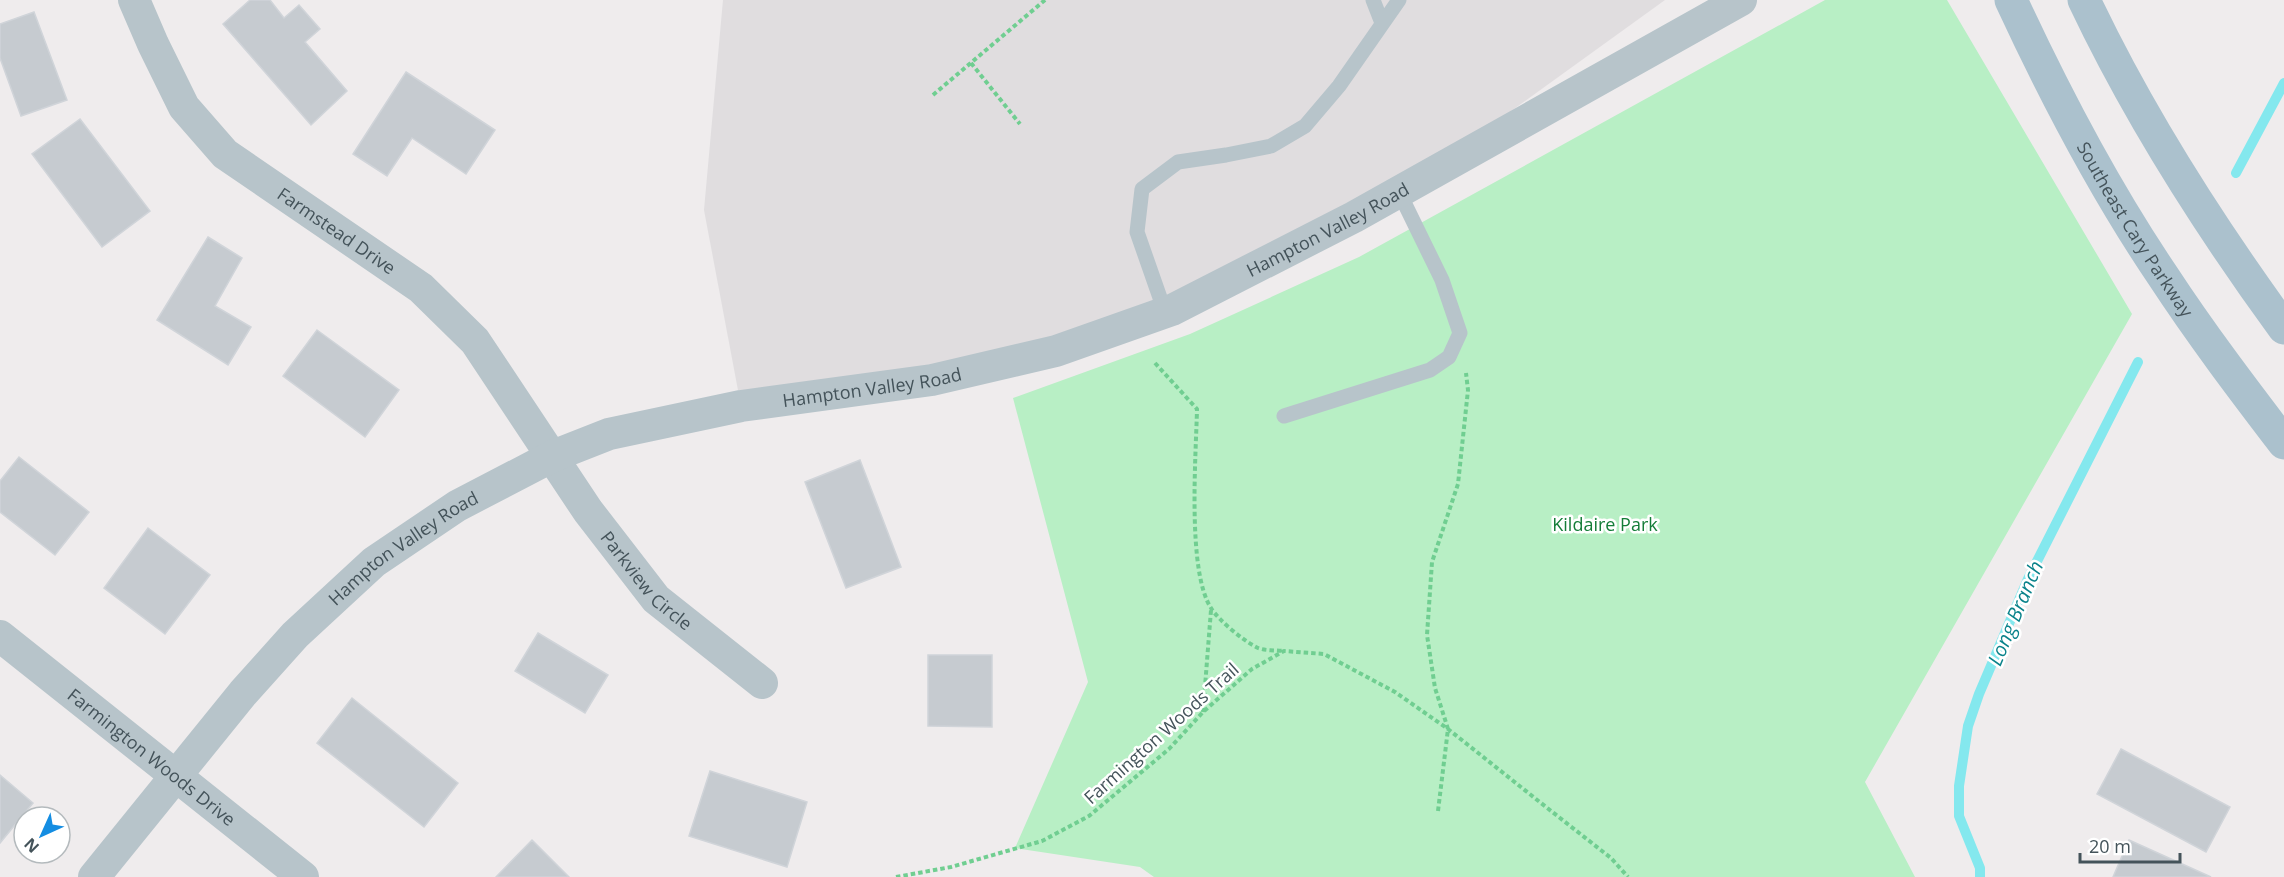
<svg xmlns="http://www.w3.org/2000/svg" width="2284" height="877" font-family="'Open Sans',sans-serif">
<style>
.education{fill:#e0dddf}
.green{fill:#b8efc5}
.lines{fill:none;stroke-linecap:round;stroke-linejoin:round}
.stream{stroke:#84e8ee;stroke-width:10}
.building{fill:#c6cbd0;stroke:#d0d4d9;stroke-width:1.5}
.path{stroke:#70ce91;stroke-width:4;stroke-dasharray:4.5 3;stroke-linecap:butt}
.service{stroke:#b7c4ca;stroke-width:15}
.minor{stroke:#b7c4ca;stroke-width:32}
.primary{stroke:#abc1cd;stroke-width:33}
.labels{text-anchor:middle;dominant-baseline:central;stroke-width:5;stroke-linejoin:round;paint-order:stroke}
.street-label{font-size:18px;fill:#44535a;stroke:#fff}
.park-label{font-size:18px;fill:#147d38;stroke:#fff}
.water-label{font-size:20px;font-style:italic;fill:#0a838b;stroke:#fff}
</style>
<rect width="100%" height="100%" fill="#efeced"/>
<path class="education" d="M 723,0 L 1665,0 L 1399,192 L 1056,351 L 741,406 L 704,210 Z"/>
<path class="green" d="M 1825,0 L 1947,0 L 2132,314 L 1865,782 L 1915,877 L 1154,877 L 1140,867 L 1015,848 L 1088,682 L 1013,398 L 1190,334 L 1359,257 Z"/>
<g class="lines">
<path class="stream" d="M 2236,173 L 2284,83
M 1980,877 L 1980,868 L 1959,816 L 1959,786 L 1968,726 L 1979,694 L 2028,579 L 2138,362"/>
</g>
<path class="building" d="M 250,0 L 270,0 L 284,18 L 299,5 L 320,29 L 305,42 L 347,91 L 311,125 L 223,24 Z
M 34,12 L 67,100 L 21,116 L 0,58 L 0,24 Z
M 406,72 L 495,130 L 466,174 L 412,138 L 387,176 L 353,154 Z
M 80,119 L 150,211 L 102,247 L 32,154 Z
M 208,237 L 242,258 L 215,306 L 251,327 L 228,365 L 157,320 Z
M 317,330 L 399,390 L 365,437 L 283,376 Z
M 19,457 L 89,512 L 55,555 L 0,512 L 0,481 Z
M 860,460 L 901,567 L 846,588 L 805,482 Z
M 148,528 L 210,575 L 165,634 L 104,588 Z
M 538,633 L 608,675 L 585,713 L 515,671 Z
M 928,655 L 992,655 L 992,727 L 928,726 Z
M 352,698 L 458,783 L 424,827 L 317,743 Z
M 2121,749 L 2230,807 L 2206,852 L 2097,794 Z
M 710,771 L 807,802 L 787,867 L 689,836 Z
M 0,775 L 33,803 L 0,843 Z
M 532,840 L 569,877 L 496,877 Z
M 2129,840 L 2211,877 L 2113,877 Z"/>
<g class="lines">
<path class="path" d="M 971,63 L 1020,124
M 933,95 L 1045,0
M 1155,363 L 1197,409 C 1196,456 1187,571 1211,608 C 1218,620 1244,641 1256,647 C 1263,651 1275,650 1283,651
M 1203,712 L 1211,610
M 1438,811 L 1448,729 L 1435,688 L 1427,635 L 1432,562 L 1458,484 L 1468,390 L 1466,373
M 896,877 L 951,867 L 1042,841 L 1089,816 L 1169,749 L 1203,712 L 1252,669 L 1284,651 L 1324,654 L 1395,692 L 1448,729 L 1546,807 L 1611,858 L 1628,877"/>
<path class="service" d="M 1373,0 L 1382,23
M 1165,312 L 1137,232 L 1142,189 L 1178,162 L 1226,155 L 1271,146 L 1305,126 L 1339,86 L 1399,0
M 1284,416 L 1430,370 L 1449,357 L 1460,333 L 1442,280 L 1399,192"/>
<g class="minor">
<path id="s1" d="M 134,0 L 153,44 L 184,107 L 225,154 L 421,288 L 475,341 L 588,511 L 656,599 L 762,683"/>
<path id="s2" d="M 0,636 L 303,877"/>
<path id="s3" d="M 94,877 L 243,693 L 295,635 L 374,562 L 457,506 L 553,456 L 609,434 L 741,406 L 932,380 L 1056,351 L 1172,310 L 1354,217 L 1741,0"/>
</g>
<g class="primary">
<path id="s4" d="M 2011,0 C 2055,95 2104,189 2163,276 C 2201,334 2242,388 2284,443"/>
<path d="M 2084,0 C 2139,116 2208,224 2284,328"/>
</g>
</g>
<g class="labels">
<g class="street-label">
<text stroke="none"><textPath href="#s4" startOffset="261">Southeast Cary Parkway</textPath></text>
<text stroke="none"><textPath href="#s3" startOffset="1444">Hampton Valley Road</textPath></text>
<text stroke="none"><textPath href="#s1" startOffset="316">Farmstead Drive</textPath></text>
<text stroke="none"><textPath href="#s3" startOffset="958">Hampton Valley Road</textPath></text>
<text stroke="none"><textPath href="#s3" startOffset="454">Hampton Valley Road</textPath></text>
<text stroke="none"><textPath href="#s1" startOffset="789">Parkview Circle</textPath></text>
<text transform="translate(1161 733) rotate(-42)">Farmington Woods Trail</text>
<text stroke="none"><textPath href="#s2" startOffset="194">Farmington Woods Drive</textPath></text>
</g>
<g class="park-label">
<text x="1605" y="524">Kildaire Park</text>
</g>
<g class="water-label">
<text transform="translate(2015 613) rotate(-67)">Long Branch</text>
</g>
</g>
<g transform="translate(42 835) rotate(225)"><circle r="28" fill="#ffffff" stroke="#b4babd" stroke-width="1.5"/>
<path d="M0-4.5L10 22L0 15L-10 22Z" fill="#148de2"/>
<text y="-9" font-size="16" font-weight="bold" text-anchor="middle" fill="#44535a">N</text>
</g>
<path d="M2080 853v9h100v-9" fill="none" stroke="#44535a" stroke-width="3"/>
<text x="2089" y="853" font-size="18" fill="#44535a" stroke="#ffffff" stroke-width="4.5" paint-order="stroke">20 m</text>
</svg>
